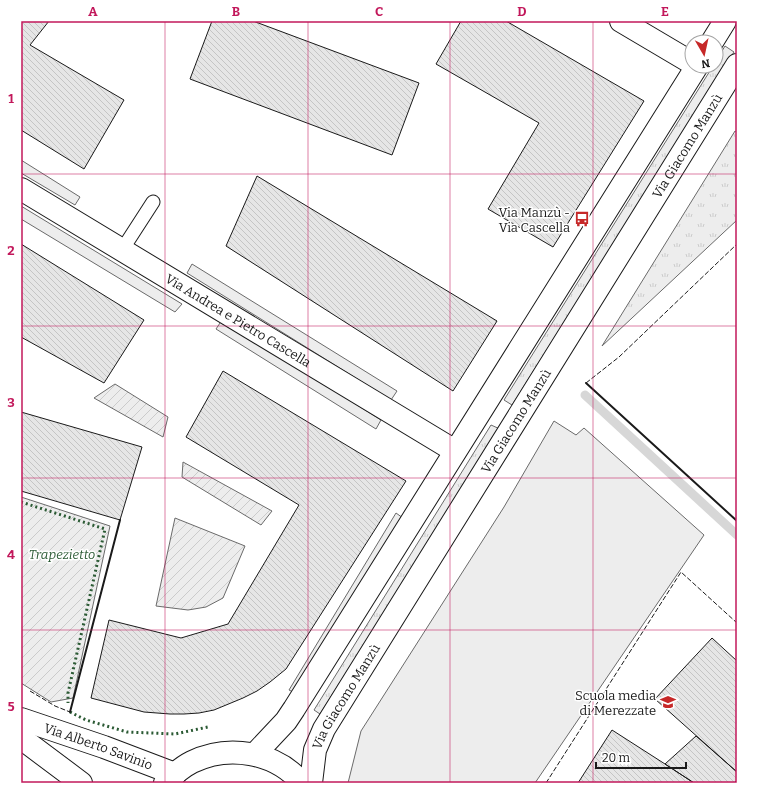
<svg xmlns="http://www.w3.org/2000/svg" width="758" height="804" font-family="Bitter,serif">
<style>
.grass{fill:url(#grass-tufts);stroke:#6a6a6a}
.garden{fill:url(#garden-furrows);stroke:#6a6a6a}
.pitch{fill:#ededed;stroke:#6a6a6a}
.lines{fill:none;stroke-linecap:round;stroke-linejoin:round}
.stream{stroke:#d7d7d7;stroke-width:9}
.building{fill:url(#building-back-hatch);stroke:#1a1a1a}
.service-casing{stroke:#1a1a1a;stroke-width:15}
.minor-casing{stroke:#1a1a1a;stroke-width:24}
.service{stroke:#fff;stroke-width:13}
.minor{stroke:#fff;stroke-width:22}
.hedge{stroke:#2b5a34;stroke-width:3;stroke-dasharray:2 3;stroke-linecap:butt}
.fence{stroke:#1a1a1a;stroke-width:1;stroke-dasharray:5 2;stroke-linecap:butt}
.wall{stroke:#1a1a1a;stroke-width:2}
.grid{fill:none;stroke:#c2185b;stroke-width:1;stroke-opacity:0.55}
.labels{text-anchor:middle;dominant-baseline:central;stroke-width:3;stroke-linejoin:round;paint-order:stroke}
.street-label{font-size:13px;fill:#1a1a1a;stroke:#fff}
.poi-label{font-size:13px;fill:#1a1a1a;stroke:#fff;text-anchor:end}
.park-label{font-size:13px;font-style:italic;fill:#2b5a34;stroke:#fff}
.neatline{fill:none;stroke:#c2185b;stroke-width:1.5}
.grid-label{font-size:13px;text-anchor:middle;font-weight:bold;fill:#c2185b}
</style>
<defs>
<pattern id="grass-tufts" width="24" height="20" patternUnits="userSpaceOnUse"><rect width="24" height="20" fill="#ededed"/><path d="M3 7l-1-3M5 7V3M7 7l1-3M15 17l-1-3M17 17v-4M19 17l1-3" fill="none" stroke="#cbcbcb"/></pattern>
<pattern id="garden-furrows" width="10" height="10" patternUnits="userSpaceOnUse"><rect width="10" height="10" fill="#ededed"/><path d="M-1 1l2-2M0 10L10 0M9 11l2-2" fill="none" stroke="#cbcbcb"/></pattern>
<pattern id="building-back-hatch" width="6" height="6" patternUnits="userSpaceOnUse"><rect width="6" height="6" fill="#e6e6e6"/><path d="M-1 5l2 2M0 0l6 6M5-1l2 2" fill="none" stroke="#c5c5c5"/></pattern>
</defs>
<rect width="100%" height="100%" fill="#fff"/>
<path class="grass" d="M 725,46 L 734,52 L 512,405 L 504,400 L 713,66 L 716,66 L 716,61 Z
M 735,131 L 737,132 L 737,220 L 602,346 Z
M 491,425 L 500,429 L 320,714 L 314,710 Z"/>
<path class="garden" d="M 115,384 L 168,417 L 163,437 L 94,398 Z
M 183,462 L 272,511 L 261,525 L 182,477 Z
M 21,497 L 110,526 L 73,698 L 51,702 L 21,683 Z
M 175,518 L 245,546 L 223,598 L 206,607 L 188,610 L 156,606 Z"/>
<path class="pitch" d="M 21,160 L 80,197 L 75,205 L 21,173 Z
M 21,206 L 182,304 L 175,312 L 21,219 Z
M 192,264 L 397,391 L 391,400 L 187,273 Z
M 222,320 L 381,420 L 376,429 L 216,329 Z
M 554,421 L 576,435 L 584,428 L 704,535 L 535,783 L 348,783 L 361,731 L 504,507 Z
M 396,513 L 403,518 L 297,694 L 289,690 Z"/>
<g class="lines">
<path class="stream" d="M 585,395 L 737,535"/>
</g>
<path class="building" d="M 21,21 L 49,21 L 30,45 L 124,100 L 84,169 L 21,130 Z
M 212,21 L 253,21 L 419,83 L 392,155 L 190,79 Z
M 461,21 L 506,21 L 644,101 L 553,247 L 488,209 L 539,123 L 436,64 Z
M 257,176 L 497,321 L 453,391 L 226,246 Z
M 21,244 L 144,320 L 104,383 L 21,337 Z
M 223,371 L 406,481 L 286,669 L 270,682 L 257,691 L 243,698 L 214,710 L 199,713 L 184,714 L 170,714 L 144,712 L 91,698 L 109,620 L 181,638 L 228,624 L 299,505 L 186,437 Z
M 21,412 L 142,447 L 120,520 L 21,491 Z
M 712,638 L 737,661 L 737,772 L 655,699 Z
M 612,730 L 665,764 L 694,783 L 578,783 Z
M 696,736 L 737,772 L 737,780 L 734,783 L 694,783 L 665,764 Z"/>
<g class="lines">
<defs>
<path id="service" d="M 122,250 L 153,202"/>
<g id="minor">
<path d="M 621,21 L 692,63"/>
<path d="M 712,42 L 725,21"/>
<path id="s1" d="M 21,189 L 455,451"/>
<path id="s2" d="M 21,719 L 104,747 L 175,774"/>
<path d="M 21,738 L 81,783"/>
<path d="M 255,754 L 286,721 L 294,709 L 697,66"/>
<path d="M 165,783 C 173,775 182,767 192,762 C 229,744 275,752 302,783"/>
<path id="s3" d="M 311,783 L 315,750 L 324,729 L 737,65"/>
</g>
</defs>
<use href="#service" class="service-casing"/>
<use href="#minor" class="minor-casing"/>
<use href="#service" class="service"/>
<use href="#minor" class="minor"/>
<path class="hedge" d="M 21,502 L 105,529 L 68,693 L 68,703
M 70,712 L 86,720 L 127,732 L 175,734 L 208,727"/>
<path class="fence" d="M 586,383 L 619,357 L 737,244
M 30,691 L 55,706 L 70,712
M 546,783 L 681,572 L 737,623"/>
<path class="wall" d="M 586,383 L 737,521
M 70,712 L 120,520"/>
</g>
<path class="grid" d="M 165,21 L 165,783M 308,21 L 308,783M 450,21 L 450,783M 593,21 L 593,783M 21,174 L 737,174M 21,326 L 737,326M 21,478 L 737,478M 21,630 L 737,630"/>
<defs>
<symbol id="bus-bare" viewBox="-9 -9 18 18"><path d="M-5-6H5V4H4V6H2V4H-2V6H-4V4H-5ZM-3.5-4V0h7V-4ZM-3.5 1.2v1.5H-2V1.2ZM2 1.2v1.5H3.5V1.2Z" fill="#c62828" stroke="#fff" stroke-width="2.5" paint-order="stroke"/></symbol>
<symbol id="school-bare" viewBox="-9 -9 18 18"><path d="M0-5L7-2L0 1L-7-2ZM-4 1L0 2.5L4 1V4Q0 6-4 4Z" fill="#c62828" stroke="#fff" stroke-width="2.5" paint-order="stroke"/></symbol>
</defs>
<g fill-rule="evenodd">
<use href="#bus-bare" x="571" y="208" width="22" height="22"/>
<use href="#school-bare" x="657" y="691" width="22" height="22"/>
</g>
<g class="labels">
<g class="street-label">
<text stroke="none"><textPath href="#s3" startOffset="743">Via Giacomo Manzù</textPath></text>
<text stroke="none"><textPath href="#s1" startOffset="254">Via Andrea e Pietro Cascella</textPath></text>
<text stroke="none"><textPath href="#s3" startOffset="419">Via Giacomo Manzù</textPath></text>
<text stroke="none"><textPath href="#s3" startOffset="95">Via Giacomo Manzù</textPath></text>
<text stroke="none"><textPath href="#s2" startOffset="82">Via Alberto Savinio</textPath></text>
</g>
<g class="poi-label">
<text x="570" y="212">Via Manzù -<tspan x="570" dy="15">Via Cascella</tspan></text>
<text x="656" y="695">Scuola media<tspan x="656" dy="15">di Merezzate</tspan></text>
</g>
<g class="park-label">
<text x="62" y="554">Trapezietto</text>
</g>
</g>
<rect width="758" height="804" fill="none" stroke="#ffffff" stroke-width="44"/>
<g transform="translate(704 54) rotate(171)"><circle r="19" fill="#ffffff" stroke="#a3a3a3"/>
<path d="M0-3L7 15L0 10L-7 15Z" fill="#c62828"/>
<text y="-6" font-size="11" font-weight="bold" text-anchor="middle" fill="#1a1a1a">N</text>
</g>
<path d="M596 762v6h90v-6" fill="none" stroke="#1a1a1a" stroke-width="2"/>
<text x="602" y="762" font-size="12" fill="#1a1a1a" stroke="#ffffff" stroke-width="3" paint-order="stroke">20 m</text>
<rect x="22" y="22" width="714" height="760" class="neatline"/>
<g class="grid-label">
<text x="93" y="16">A</text>
<text x="236" y="16">B</text>
<text x="379" y="16">C</text>
<text x="522" y="16">D</text>
<text x="665" y="16">E</text>
<text x="11" y="103">1</text>
<text x="11" y="255">2</text>
<text x="11" y="407">3</text>
<text x="11" y="559">4</text>
<text x="11" y="711">5</text>
</g>
</svg>
